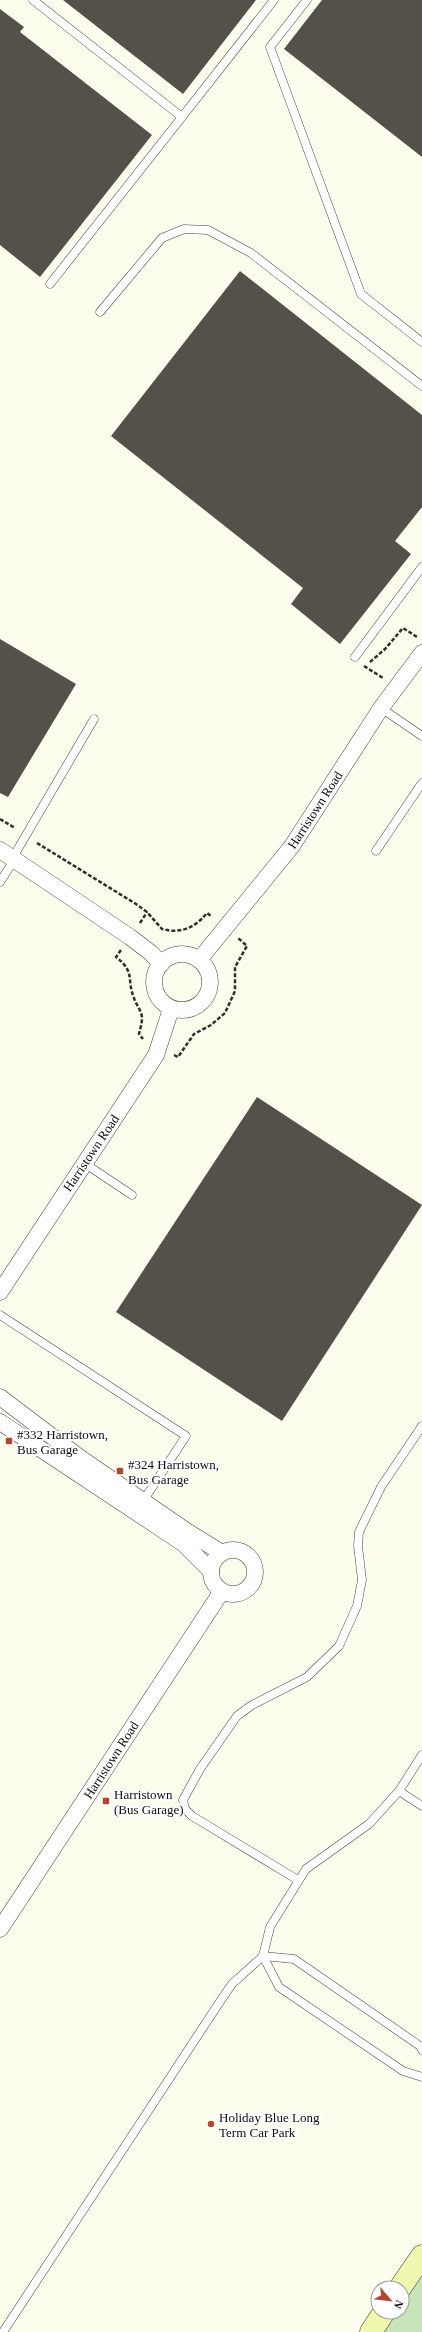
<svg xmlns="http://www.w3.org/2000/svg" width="422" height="2332" viewBox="0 0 422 2332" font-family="'Times New Roman',serif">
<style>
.green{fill:#c8e4bb}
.building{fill:#54504a}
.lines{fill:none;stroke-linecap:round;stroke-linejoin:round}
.service-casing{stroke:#404040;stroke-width:9}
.minor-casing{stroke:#404040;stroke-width:17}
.secondary-casing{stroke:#2f2f2f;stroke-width:23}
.path{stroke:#2f2f2f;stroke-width:2.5;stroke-dasharray:4 2;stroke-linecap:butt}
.service{stroke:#fff;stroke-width:8}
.minor{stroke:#fff;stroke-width:16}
.secondary{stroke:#f0f7af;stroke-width:22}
.poi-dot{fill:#af4732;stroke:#fff;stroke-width:1.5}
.labels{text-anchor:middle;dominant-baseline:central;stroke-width:4;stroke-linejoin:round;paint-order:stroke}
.street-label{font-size:13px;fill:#0d0d0d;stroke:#fff}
.poi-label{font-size:13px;fill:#0d0d0d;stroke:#fff;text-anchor:start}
</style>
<rect width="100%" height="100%" fill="#fdfdee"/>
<!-- green -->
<path class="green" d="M422,2271V2332H382L395,2312H402V2301Z"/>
<!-- building -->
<g class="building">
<path d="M63,0H256L183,94Z"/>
<path d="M322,0H422V157L284,49Z"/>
<path d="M0,9L24,27L20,32L152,135L40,277L0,245Z"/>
<path d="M240,271L422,415V507L395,541L411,554L340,644L291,604L303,588L111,436Z"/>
<path d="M0,639L76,684L8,797L0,793Z"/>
<path d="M257,1097L422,1205L282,1421L116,1312Z"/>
</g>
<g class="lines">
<!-- service casing -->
<g class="service-casing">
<g id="service">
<path d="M33,0L182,117L50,284"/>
<path d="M307,0L270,47L361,294L422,342"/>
<path d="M182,117L274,0"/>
<path d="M100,312L162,238L184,229L208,230L251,253L422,386"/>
<path d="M355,657L422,567"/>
<path d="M381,708L422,736"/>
<path d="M376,851L422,783"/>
<path d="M12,859L94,719"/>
<path d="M0,882L14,860"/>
<path d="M84,1163L132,1195"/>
<path d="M0,1315L186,1436L143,1501"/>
<path d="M399,1791L422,1806"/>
<path d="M298,1880L192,1816L185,1809L183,1800L200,1769L237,1716L252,1705L307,1677L339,1646L357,1606L362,1580L358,1546L359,1532L381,1487L422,1426"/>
<path d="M263,1956L279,1987L403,2071L422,2077"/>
<path d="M263,1956L294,1959L420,2046L422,2050"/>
<path d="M3,2332L221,2000L232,1984L263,1956L270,1927L306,1869L369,1824L399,1791L422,1755"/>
</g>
</g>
<!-- minor casing -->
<g class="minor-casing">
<g id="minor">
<path d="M0,850L130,937L151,953L161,964"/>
<circle cx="182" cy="982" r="28"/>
<path d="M199,960L292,846L381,708L422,653"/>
<path d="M0,1292L156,1055L171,1009"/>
<path d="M0,1397L79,1457L188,1532L222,1553"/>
<path d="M0,1422L184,1544L211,1571"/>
<circle cx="233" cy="1572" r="22"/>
<path d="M0,1929L222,1591"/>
</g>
</g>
<!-- secondary casing -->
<g class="secondary-casing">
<g id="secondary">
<path d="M400,2288L422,2256"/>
<path d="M371,2332L384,2312"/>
</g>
</g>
<!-- path -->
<g class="path">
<path d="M370,662L385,649L403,628L417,637"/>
<path d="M364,666L383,678"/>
<path d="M0,819L15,828"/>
<path d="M37,843L136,904L147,912L162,929C180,934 195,928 207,913L212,917"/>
<path d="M140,923L147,912"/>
<path d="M121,950L116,957C136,973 126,978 134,998C136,1005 142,1011 142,1018C142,1024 140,1029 139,1034L143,1039"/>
<path d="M174,1055L178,1057L194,1034L211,1025L225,1013L235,991V967L247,946L238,938"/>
</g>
<!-- service -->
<use href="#service" class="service"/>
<!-- minor -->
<use href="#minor" class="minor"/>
<!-- secondary -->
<use href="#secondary" class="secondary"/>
</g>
<!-- markers -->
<g class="poi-dot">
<rect x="5" y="1437" width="8" height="8" rx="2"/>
<rect x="116" y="1467" width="8" height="8" rx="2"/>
<rect x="102" y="1797" width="8" height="8" rx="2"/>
<circle cx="211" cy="2124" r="4"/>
</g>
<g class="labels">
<!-- street labels -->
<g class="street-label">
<text transform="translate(315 810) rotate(-57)">Harristown Road</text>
<text transform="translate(91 1153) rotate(-56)">Harristown Road</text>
<text transform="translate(111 1760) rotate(-57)">Harristown Road</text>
</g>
<!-- poi labels -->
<g class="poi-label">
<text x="17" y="1434">#332 Harristown,<tspan x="17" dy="15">Bus Garage</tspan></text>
<text x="128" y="1464">#324 Harristown,<tspan x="128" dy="15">Bus Garage</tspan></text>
<text x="114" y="1794">Harristown<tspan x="114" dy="15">(Bus Garage)</tspan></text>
<text x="219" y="2117">Holiday Blue Long<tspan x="219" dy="15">Term Car Park</tspan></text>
</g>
</g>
<!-- north arrow -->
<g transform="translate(390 2300) rotate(118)"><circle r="19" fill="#ffffff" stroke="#9e9e9e"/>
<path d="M0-3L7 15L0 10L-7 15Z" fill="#af4732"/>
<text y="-6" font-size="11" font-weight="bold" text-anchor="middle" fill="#0d0d0d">N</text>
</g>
</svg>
